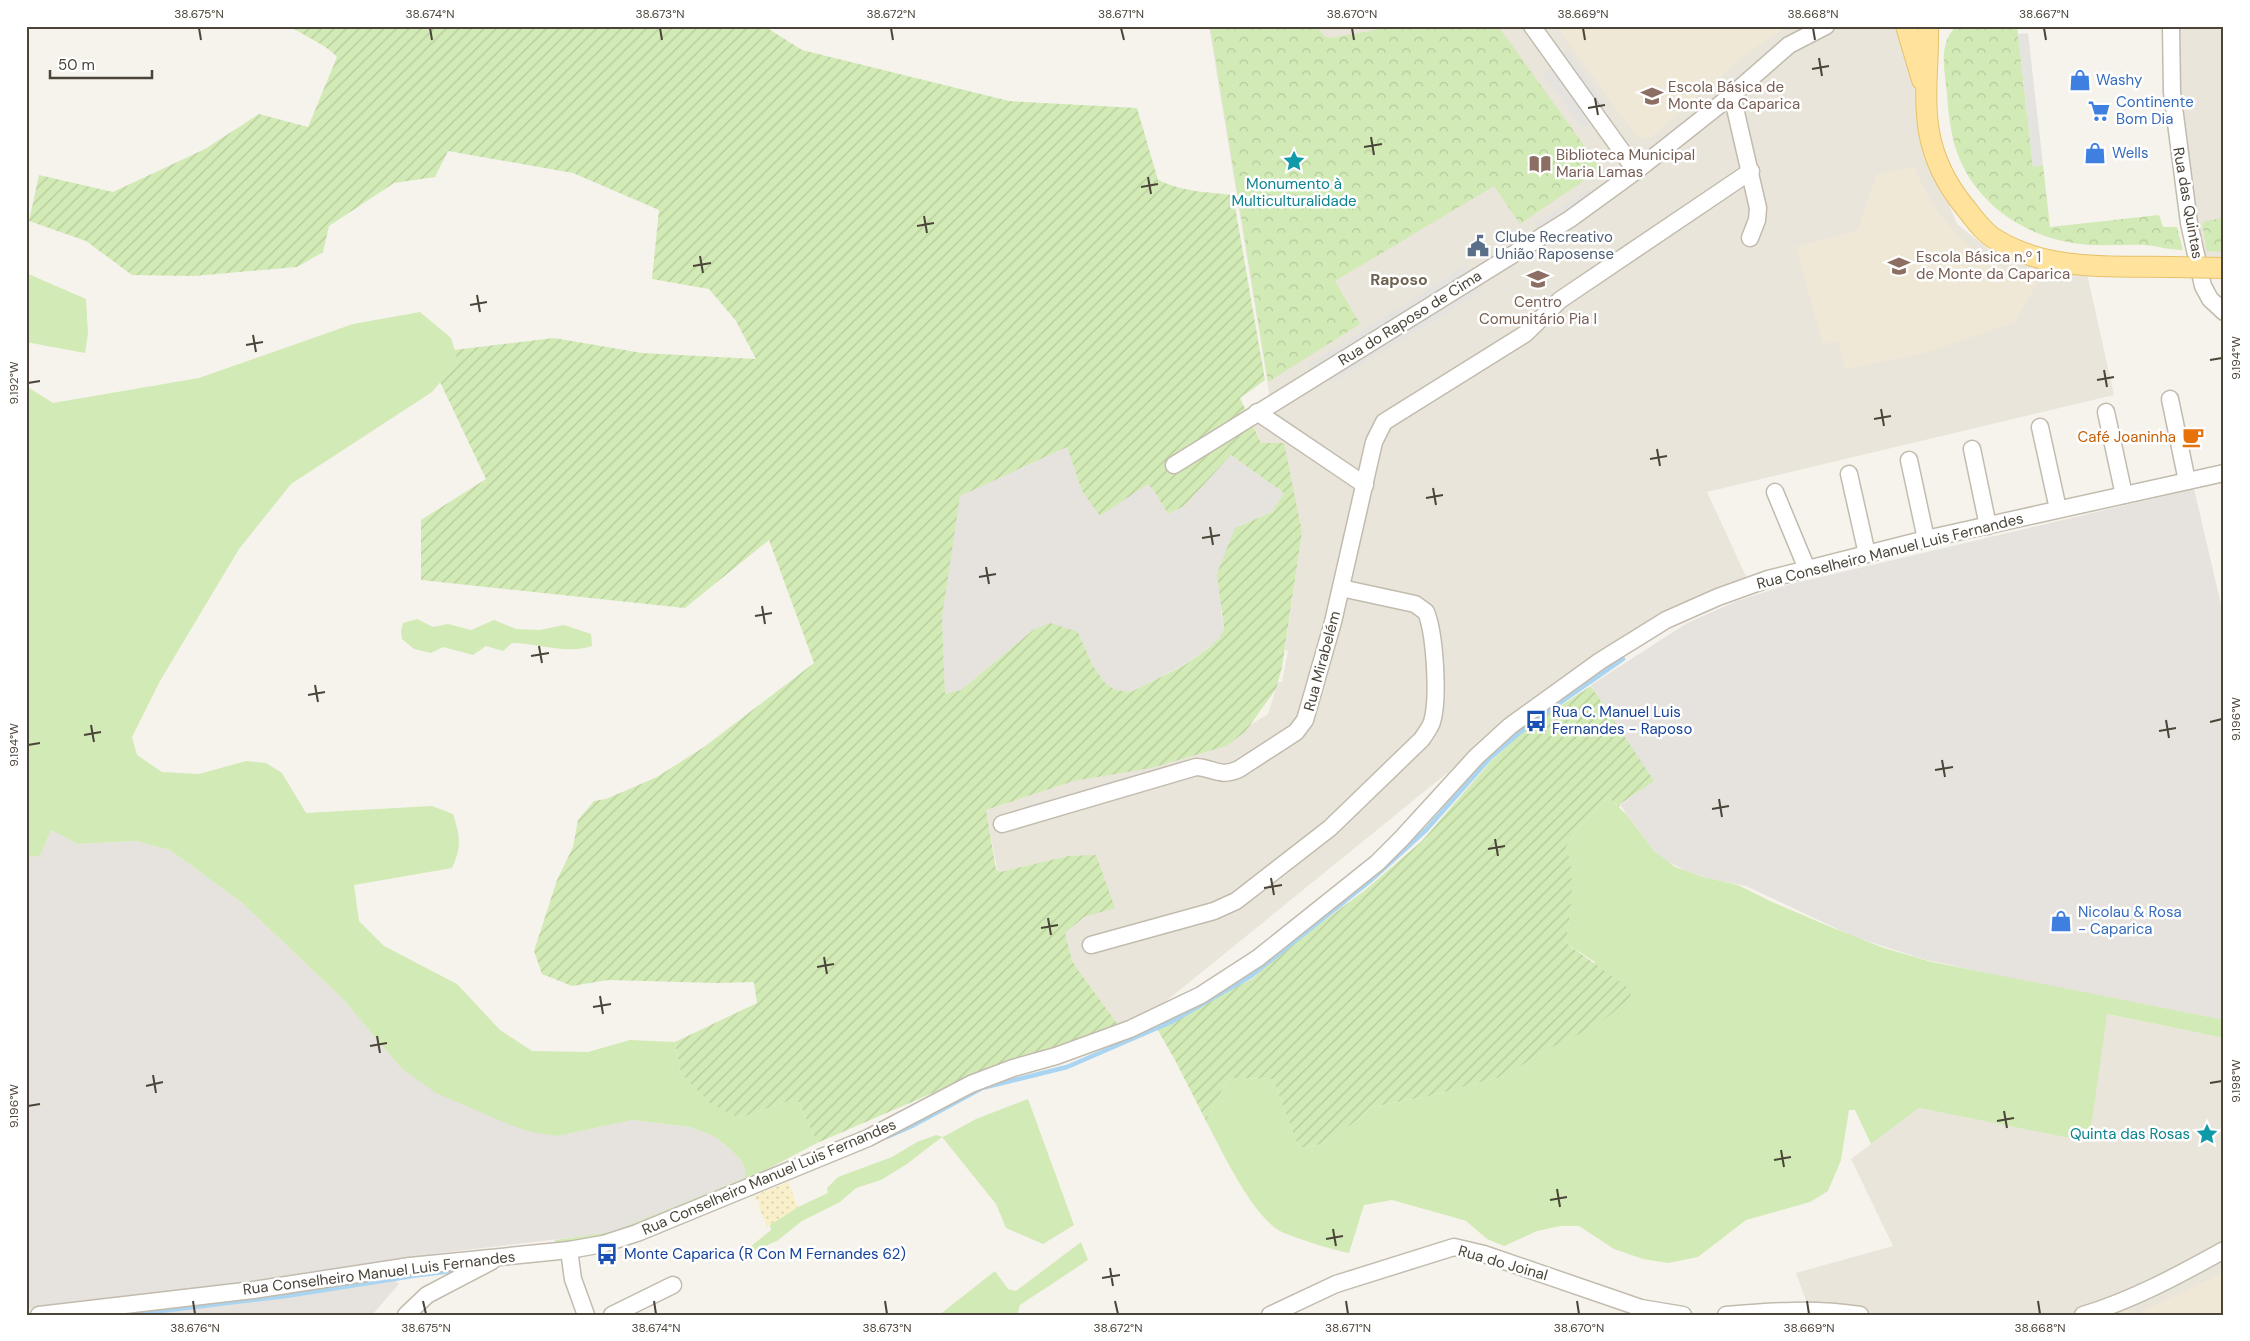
<svg xmlns="http://www.w3.org/2000/svg" width="2250" height="1341" viewBox="0 0 2250 1341" font-family="'DM Sans',sans-serif">
<style>
.residential{fill:#eae5da}
.industrial{fill:#e6e2dd}
.education{fill:#efe8d6}
.grass{fill:#d2eab5}
.forest{fill:url(#forest-crowns)}
.sand{fill:url(#sand-dots)}
.garden{fill:url(#garden-furrows);fill-rule:evenodd}
.parking{fill:#e5e3e0}
.lines{fill:none;stroke-linecap:round;stroke-linejoin:round}
.stream{stroke:#a9d4f2;stroke-width:4.5}
.minor-casing{stroke:#c2bbae;stroke-width:19}
.major-casing{stroke:#e6c16a;stroke-width:22}
.minor{stroke:#fff;stroke-width:16}
.major{stroke:#ffe39c;stroke-width:20}
.major-bridge-casing{stroke:#e6c16a;stroke-width:22;stroke-linecap:butt}
.major-bridge{stroke:#ffe39c;stroke-width:20}
.ticks{fill:none;stroke:#4b4439;stroke-width:2}
.labels{text-anchor:middle;dominant-baseline:central;stroke-width:5;stroke-linejoin:round;paint-order:stroke}
.shop-label{font-size:15px;fill:#366cbe;stroke:#fff;text-anchor:start}
.education-label{font-size:15px;fill:#785e54;stroke:#fff;text-anchor:start}
.culture-label{font-size:15px;fill:#0d838f;stroke:#fff}
.street-label{font-size:15px;fill:#4b4439;stroke:#fff}
.service-label{font-size:15px;fill:#4e5e75;stroke:#fff;text-anchor:start}
.food-label{font-size:15px;fill:#c56008;stroke:#fff;text-anchor:end}
.transit-label{font-size:15px;fill:#164399;stroke:#fff;text-anchor:start}
.neighbourhood-label{font-size:16px;font-weight:bold;fill:#6e6250;stroke:#fff}
.neatline{fill:none;stroke:#4b4439;stroke-width:2}
.ticks-label{font-size:12px;text-anchor:middle;fill:#4b4439}
</style>
<defs>
<pattern id="forest-crowns" width="20" height="18" patternUnits="userSpaceOnUse" patternTransform="scale(1.25)"><rect width="20" height="18" fill="#d2eab5"/><path d="M2 6a3 3 0 1 1 6 0M12 15a3 3 0 1 1 6 0" fill="none" stroke="#b6ca9c"/></pattern>
<pattern id="sand-dots" width="8" height="8" patternUnits="userSpaceOnUse" patternTransform="scale(1.25)"><rect width="8" height="8" fill="#f9efc9"/><path d="M2 2h.1M6 6h.1" fill="none" stroke="#d7cead" stroke-width="1.8" stroke-linecap="round"/></pattern>
<pattern id="garden-furrows" width="10" height="10" patternUnits="userSpaceOnUse" patternTransform="scale(1.25)"><rect width="10" height="10" fill="#d2eab5"/><path d="M-1 1l2-2M0 10L10 0M9 11l2-2" fill="none" stroke="#b6ca9c"/></pattern>
</defs>
<rect width="100%" height="100%" fill="#f6f3ec"/>
<!-- residential -->
<g class="residential">
<path d="M1209,26H1918L1931,161L1957,224L1998,257L2085,265L2114,395L1707,492L1750,585L1617,646L1499,731L1149,1015L1119,1026L1078,970L1072,960L1065,933L1084,917L1068,856L1000,872L997,869L986,810L1074,781L1169,763L1245,732L1250,725L1268,714L1278,682H1282L1288,651L1285,650L1302,532L1250,418L1271,404Z"/>
<path d="M2168,26H2224V259H2194L2168,129Z"/>
<path d="M2106,1014L2224,1038V1315L1811,1314L1796,1273L1893,1246L1851,1159L1919,1108L2089,1142Z"/>
</g>
<!-- industrial -->
<g class="industrial">
<path d="M1067,447L1082,491L1088,499L1148,484L1154,491L1168,514L1184,506L1231,455L1284,493L1272,512L1235,528L1221,613L1224,628L1219,640L1182,666L1131,692L1115,690L1104,682L1092,664L1078,632L1033,630L961,690L945,694L942,617L959,496Z"/>
<path d="M2194,489L2224,617V1020L1995,975L1923,959L1852,936L1746,886L1711,879L1688,872L1666,861L1654,851L1620,805L1650,783L1591,685L1687,623L1737,601L1787,585Z"/>
<path d="M51,830L78,844L136,841L170,850L241,902L342,998L401,1068L557,1136L632,1120L690,1127L714,1136L729,1148L741,1160L745,1169V1178L612,1233L440,1253L276,1279L26,1309V857L40,856Z"/>
<path d="M392,1278L399,1284L372,1315H115L232,1303Z"/>
</g>
<!-- education -->
<g class="education">
<path d="M1556,26H1788L1745,55L1650,138L1637,137Z"/>
<path d="M1914,167L1921,183L1939,214L1963,241L1990,262L2037,283L2015,322L1925,353L1845,369L1839,341L1823,344L1796,247L1857,231L1877,174Z"/>
<path d="M2224,1272V1315H2110L2121,1308L2137,1314Z"/>
</g>
<!-- grass -->
<g class="grass">
<path d="M26,273L86,299L88,334L85,353L26,342Z"/>
<path d="M420,312L451,338L458,361L432,392L291,484L239,549L160,681L132,737L137,755L162,772L199,774L246,761L266,763L282,773L306,813L432,806L453,814C460,836 462,847 452,868L354,885L359,921L384,946L457,984L500,1030L532,1051L588,1052L630,1040L675,1042L681,1073L739,1118L797,1098L817,1143L743,1182L612,1234L555,1245V1240L612,1232L745,1178V1169L741,1160L729,1148L714,1136L690,1127L632,1120L557,1136L531,1132L508,1124L436,1093L401,1068L342,998L241,902L170,850L136,841L78,844L51,830L40,856L26,857V386L53,403L199,378L353,324Z"/>
<path d="M417,619L433,627L448,624L471,630L494,620L516,629L540,630L564,625L591,634L592,646C565,655 539,643 512,643L503,651L486,646L473,655L443,647L431,653L414,649L402,639L401,631L403,623Z"/>
<path d="M1608,797L1627,815L1654,851L1675,867L1703,877L1738,885L1770,901L1833,928L1884,948L1932,962L2224,1020V1038L2107,1014L2089,1142L1919,1108L1871,1144L1855,1110H1849L1841,1160L1828,1191L1810,1202L1746,1220L1698,1257L1668,1263L1643,1259L1614,1249L1579,1226H1560L1537,1231L1504,1246L1487,1239L1466,1221L1456,1218L1392,1200L1364,1205L1349,1253C1336,1251 1291,1237 1280,1231C1251,1214 1222,1151 1206,1121L1227,1080L1236,1078L1273,1079L1299,1148L1322,1144L1359,1119L1371,1107L1429,1096L1504,1076L1554,1046L1595,962L1566,943C1570,912 1576,877 1566,847L1576,831Z"/>
<path d="M1028,1099L1074,1225L1043,1244L1006,1228L996,1204L942,1137L907,1164L881,1180L856,1188L840,1202L802,1221L777,1241L753,1251H745L771,1230L770,1225L798,1207L828,1193L827,1188L838,1177L892,1157L917,1142L936,1135L943,1137L976,1119Z"/>
<path d="M1081,1242L1088,1260L1020,1305L1017,1315H939L995,1271L1008,1289L1016,1291Z"/>
</g>
<!-- forest -->
<g class="forest">
<path d="M1210,26H1317L1324,36L1330,38L1397,26H1498L1601,169L1520,224L1494,186L1335,281L1360,324L1268,382Z"/>
<path d="M1957,26H2017L2033,166L2043,165L2050,227L2159,215L2163,227H2177L2183,250C2169,250 2158,246 2145,245C2124,244 2102,247 2080,244C2023,237 1970,201 1954,143C1950,127 1948,111 1947,94C1945,71 1937,43 1957,26Z"/>
<path d="M2224,218V252L2207,251L2202,224L2205,221Z"/>
</g>
<!-- sand -->
<path class="sand" d="M788,1182L798,1207L767,1227L758,1204L760,1203L759,1200L756,1201L754,1196Z"/>
<!-- garden -->
<g class="garden">
<path d="M290,26H764L802,50L1009,101L1137,108L1158,180C1184,192 1205,192 1233,195L1265,380L1240,398L1261,443H1284L1302,532L1282,667L1276,689L1245,732L1226,746L1151,768L1074,781L986,810L996,869L1000,872L1068,856L1096,855L1115,908L1084,917L1065,933L1072,960L1078,970L1119,1026L986,1070L817,1143L797,1098L739,1118L710,1103L681,1073L675,1042L757,1003L754,982L719,983L608,980L572,986L542,974L534,951L557,880L573,847L578,820L594,801L606,799L657,777L704,747L814,663L769,540L685,608L421,580V520L486,479L440,382L458,361L454,350L554,338L642,353L756,359L736,321L709,289L652,279L659,210L573,173L448,151L435,177L394,183L329,226L323,252L297,267L194,276L132,275L86,241L29,221L39,175L113,192L205,149L259,114L308,127L337,57C324,43 305,37 290,26ZM1067,447L1082,491L1100,516L1148,484L1154,491L1168,514L1184,506L1231,455L1284,493L1272,512L1235,528L1217,574L1224,628L1219,639L1207,649L1183,666L1131,692L1115,690L1104,682L1092,664L1078,632L1050,623L1033,630L961,690L945,694L942,617L960,496Z"/>
<path d="M1591,686L1654,781L1620,804L1619,807L1608,797L1576,831L1566,847C1577,878 1570,911 1566,943L1631,990L1630,998L1598,1025L1554,1046L1504,1076L1429,1096L1371,1107L1359,1119L1322,1144L1299,1148L1273,1079L1236,1078L1227,1080L1206,1121L1175,1060L1149,1015L1223,993L1252,979L1278,955L1364,891L1422,841L1492,760L1532,724Z"/>
</g>
<!-- parking -->
<g class="parking">
<path d="M2028,33L2043,165L2033,167L2018,34Z"/>
<path d="M1567,50L1605,104L1602,107L1563,53Z"/>
<path d="M1551,68L1590,123L1582,128L1543,74Z"/>
<path d="M1588,189L1591,193L1538,228L1535,224Z"/>
<path d="M1522,232L1524,236L1485,261L1482,256Z"/>
<path d="M1466,266L1469,271L1312,368L1309,364Z"/>
<path d="M1479,286L1482,291L1333,382L1327,380Z"/>
<path d="M1160,767L1164,771L1025,812L1026,806Z"/>
</g>
<g class="lines">
<!-- stream -->
<g class="stream">
<path d="M887,1137L912,1126L982,1088L1067,1067L1171,1022L1251,976L1370,881L1426,830L1490,758L1531,723L1623,659"/>
<path d="M128,1315L286,1296L419,1275L461,1270"/>
</g>
<!-- minor casing -->
<g class="minor-casing">
<g id="minor">
<path d="M1532,26L1636,171"/>
<path d="M2171,26L2172,92L2189,223L2203,286L2210,299L2224,312"/>
<path d="M1732,95L1758,208L1757,220L1750,238"/>
<path d="M2170,399L2187,481"/>
<path d="M1257,412L1365,485"/>
<path d="M2106,412L2124,495"/>
<path d="M2040,427L2058,509"/>
<path d="M1972,449L1988,526"/>
<path d="M1909,460L1926,539"/>
<path d="M1174,465L1570,219L1636,171L1732,95L1789,45L1826,26"/>
<path d="M1849,474L1867,554"/>
<path d="M1775,492L1807,569"/>
<path d="M1002,824L1196,767C1214,768 1220,778 1239,769L1296,732L1305,720L1333,622L1374,442L1384,422L1525,334L1560,300L1751,171"/>
<path d="M1091,945L1214,911L1236,901L1330,828L1422,739C1425,734 1430,728 1432,722C1439,699 1435,634 1426,612L1415,604L1341,588"/>
<path d="M569,1250L573,1279L586,1315"/>
<path d="M39,1315L253,1290L410,1266L569,1250L603,1244L637,1233L868,1138L971,1084L1013,1068L1056,1056L1130,1029L1201,995L1258,958L1377,863L1402,838L1476,757L1510,726L1600,661L1666,620L1718,597L1768,579L1926,539L2224,473"/>
<path d="M406,1315L427,1295L492,1261"/>
<path d="M612,1315L673,1285"/>
<path d="M1270,1315L1336,1284L1454,1247L1484,1254L1641,1308L1683,1315"/>
<path d="M1726,1315C1771,1311 1815,1308 1860,1315"/>
<path d="M2083,1315C2133,1300 2179,1275 2224,1250"/>
</g>
</g>
<!-- major casing -->
<g class="major-casing">
<g id="major">
<path d="M1906,26L1922,80"/>
<path d="M1928,26C1929,63 1923,95 1929,132C1934,159 1947,185 1964,206C1973,217 1983,232 1995,239C2048,272 2113,266 2172,267"/>
</g>
</g>
<!-- minor -->
<use href="#minor" class="minor"/>
<!-- major -->
<use href="#major" class="major"/>
<!-- major-bridge casing -->
<g class="major-bridge-casing">
<path id="major-bridge" d="M2172,267L2224,268"/>
</g>
<!-- major-bridge -->
<use href="#major-bridge" class="major-bridge"/>
</g>
<!-- ticks -->
<path class="ticks" d="M199,28L201,40M430,28L432,40M660,28L662,40M891,28L893,40M1121,28L1124,40M1352,28L1354,40M1583,28L1585,40M1813,28L1815,40M2044,28L2046,40M1819,58L1822,76M1812,69L1829,66M1595,98L1598,115M1588,108L1605,105M1371,137L1374,155M1364,147L1382,144M1148,177L1151,194M1141,187L1158,184M924,216L927,233M917,226L934,223M700,256L703,273M693,266L711,263M477,295L480,312M470,305L487,302M253,335L256,352M246,345L263,342M2210,360L2222,358M2104,370L2107,387M2097,380L2114,377M28,383L40,381M1881,409L1884,426M1874,419L1891,416M1657,449L1660,466M1650,459L1667,456M1433,488L1436,505M1426,498L1443,495M1210,527L1213,545M1202,538L1220,535M986,567L989,584M979,577L996,574M762,606L765,624M755,616L772,613M539,646L542,663M531,656L549,653M315,685L318,702M308,695L325,692M2166,720L2169,738M2210,722L2222,719M91,725L94,742M2159,731L2176,728M84,735L101,732M28,745L40,743M1942,760L1945,777M1935,770L1953,767M1719,799L1722,817M1712,809L1729,806M1495,839L1498,856M1488,849L1505,846M1271,878L1274,895M1264,888L1282,885M1048,918L1051,935M1041,928L1058,925M824,957L827,974M817,967L834,964M600,996L603,1014M593,1007L611,1004M377,1036L380,1053M370,1046L387,1043M153,1075L156,1093M2210,1083L2222,1081M146,1086L163,1082M28,1106L40,1104M2004,1111L2007,1128M1997,1121L2014,1118M1781,1150L1784,1167M1774,1160L1791,1157M1557,1189L1560,1207M1550,1200L1567,1197M1333,1229L1336,1246M1326,1239L1343,1236M1110,1268L1113,1286M1102,1278L1120,1275M193,1301L195,1314M423,1301L426,1314M654,1301L656,1314M885,1301L887,1314M1115,1301L1118,1314M1346,1301L1348,1314M1577,1301L1579,1314M1807,1301L1809,1314M2038,1301L2040,1314"/>
<!-- icons -->
<defs>
<g id="shop-bare" transform="scale(1.725)"><path d="M-5-2.5h2.3a2.7 3.5 0 0 1 5.4 0H5L5.5 6h-11ZM-1.5-2.5h3a1.5 2.3 0 0 0-3 0Z" fill="#3f7fe0" stroke="#fff" stroke-width="2.5" paint-order="stroke"/></g>
<g id="school-bare" transform="scale(1.725)"><path d="M0-5L7-2L0 1L-7-2ZM-4 1L0 2.5L4 1V4Q0 6-4 4Z" fill="#8d6e63" stroke="#fff" stroke-width="2.5" paint-order="stroke"/></g>
<g id="supermarket-bare" transform="scale(1.725)"><path d="M-6-5.5h2.5l.6 2H6L4.5 2H-2.5L-4.4-4H-6ZM-1.5 3.2a1.3 1.3 0 1 0 .1 0ZM3 3.2a1.3 1.3 0 1 0 .1 0Z" fill="#3f7fe0" stroke="#fff" stroke-width="2.5" paint-order="stroke"/></g>
<g id="sight-bare" transform="scale(1.725)"><path d="M0-6L1.8-2.2L6-1.7L2.9 1.2L3.7 5.4L0 3.3L-3.7 5.4L-2.9 1.2L-6-1.7L-1.8-2.2Z" fill="#0f9aa8" stroke="#fff" stroke-width="2.5" paint-order="stroke"/></g>
<g id="library-bare" transform="scale(1.725)"><path d="M-6-4Q-3-5.5-.7-3.5V5Q-3 3-6 4ZM6-4Q3-5.5 .7-3.5V5Q3 3 6 4Z" fill="#8d6e63" stroke="#fff" stroke-width="2.5" paint-order="stroke"/></g>
<g id="civic-bare" transform="scale(1.725)"><path d="M-.6-6.5H3V-4.5H.6V-3L4-1V1h2V6H-6V1h2V-1L-.6-3ZM-1.2 2.5V6h2.4V2.5Z" fill="#5c6f8a" stroke="#fff" stroke-width="2.5" paint-order="stroke"/></g>
<g id="cafe-bare" transform="scale(1.725)"><path d="M-5.5-4.5H6V0H3Q3 3.5 0 3.5H-2.5Q-5.5 3.5-5.5 0ZM3-3.2v2h1.7v-2ZM-6 4.5H4V6H-6Z" fill="#e8710a" stroke="#fff" stroke-width="2.5" paint-order="stroke"/></g>
<g id="bus-bare" transform="scale(1.725)"><path d="M-5-6H5V4H4V6H2V4H-2V6H-4V4H-5ZM-3.5-4V0h7V-4ZM-3.5 1.2v1.5H-2V1.2ZM2 1.2v1.5H3.5V1.2Z" fill="#1a4fb4" stroke="#fff" stroke-width="2.5" paint-order="stroke"/></g>
</defs>
<g fill-rule="evenodd">
<use href="#shop-bare" x="2080" y="80"/>
<use href="#school-bare" x="1652" y="96"/>
<use href="#supermarket-bare" x="2099" y="111"/>
<use href="#shop-bare" x="2095" y="153"/>
<use href="#sight-bare" x="1294" y="161"/>
<use href="#library-bare" x="1540" y="164"/>
<use href="#civic-bare" x="1478" y="246"/>
<use href="#school-bare" x="1899" y="266"/>
<use href="#school-bare" x="1538" y="279"/>
<use href="#cafe-bare" x="2193" y="437"/>
<use href="#bus-bare" x="1536" y="721"/>
<use href="#shop-bare" x="2061" y="921"/>
<use href="#sight-bare" x="2207" y="1134"/>
<use href="#bus-bare" x="607" y="1254"/>
</g>
<g class="labels">
<!-- shop labels -->
<g class="shop-label">
<text x="2096" y="80">Washy</text>
<text x="2116" y="102">Continente<tspan x="2116" dy="17">Bom Dia</tspan></text>
<text x="2112" y="153">Wells</text>
<text x="2078" y="912">Nicolau &amp; Rosa<tspan x="2078" dy="17">- Caparica</tspan></text>
</g>
<!-- education labels -->
<g class="education-label">
<text x="1668" y="87">Escola Básica de<tspan x="1668" dy="17">Monte da Caparica</tspan></text>
<text x="1556" y="155">Biblioteca Municipal<tspan x="1556" dy="17">Maria Lamas</tspan></text>
<text x="1916" y="257">Escola Básica n.º 1<tspan x="1916" dy="17">de Monte da Caparica</tspan></text>
<text x="1538" y="302" text-anchor="middle">Centro<tspan x="1538" dy="17">Comunitário Pia I</tspan></text>
</g>
<!-- culture labels -->
<g class="culture-label">
<text x="1294" y="184">Monumento à<tspan x="1294" dy="17">Multiculturalidade</tspan></text>
<text x="2190" y="1134" text-anchor="end">Quinta das Rosas</text>
</g>
<!-- street labels -->
<g class="street-label">
<text transform="translate(2188 203) rotate(80)">Rua das Quintas</text>
<text transform="translate(1410 318) rotate(-32)">Rua do Raposo de Cima</text>
<text transform="translate(1890 551) rotate(-14)">Rua Conselheiro Manuel Luis Fernandes</text>
<text transform="translate(1322 661) rotate(-75)">Rua Mirabelém</text>
<text transform="translate(769 1177) rotate(-23)">Rua Conselheiro Manuel Luis Fernandes</text>
<text transform="translate(1503 1263) rotate(16)">Rua do Joinal</text>
<text transform="translate(379 1273) rotate(-7)">Rua Conselheiro Manuel Luis Fernandes</text>
</g>
<!-- service labels -->
<g class="service-label">
<text x="1495" y="237">Clube Recreativo<tspan x="1495" dy="17">União Raposense</tspan></text>
</g>
<!-- food labels -->
<g class="food-label">
<text x="2176" y="437">Café Joaninha</text>
</g>
<!-- transit labels -->
<g class="transit-label">
<text x="1552" y="712">Rua C. Manuel Luis<tspan x="1552" dy="17">Fernandes - Raposo</tspan></text>
<text x="624" y="1254">Monte Caparica (R Con M Fernandes 62)</text>
</g>
<!-- neighbourhood labels -->
<g class="neighbourhood-label">
<text x="1399" y="279">Raposo</text>
</g>
</g>
<!-- border -->
<rect width="2250" height="1341" fill="none" stroke="#ffffff" stroke-width="55"/>
<!-- scale -->
<path d="M50 70v8h102v-8" fill="none" stroke="#4b4439" stroke-width="2.5"/>
<text x="58" y="70" font-size="15" fill="#4b4439" stroke="#ffffff" stroke-width="4" paint-order="stroke">50 m</text>
<rect x="28" y="28" width="2194" height="1286" class="neatline"/>
<g class="ticks-label">
<text x="199" y="18">38.675°N</text>
<text x="430" y="18">38.674°N</text>
<text x="660" y="18">38.673°N</text>
<text x="891" y="18">38.672°N</text>
<text x="1121" y="18">38.671°N</text>
<text x="1352" y="18">38.670°N</text>
<text x="1583" y="18">38.669°N</text>
<text x="1813" y="18">38.668°N</text>
<text x="2044" y="18">38.667°N</text>
<text transform="translate(2236 358) rotate(-90)" y="4">9.194°W</text>
<text transform="translate(14 383) rotate(-90)" y="4">9.192°W</text>
<text transform="translate(2236 719) rotate(-90)" y="4">9.196°W</text>
<text transform="translate(14 745) rotate(-90)" y="4">9.194°W</text>
<text transform="translate(2236 1081) rotate(-90)" y="4">9.198°W</text>
<text transform="translate(14 1106) rotate(-90)" y="4">9.196°W</text>
<text x="195" y="1332">38.676°N</text>
<text x="426" y="1332">38.675°N</text>
<text x="656" y="1332">38.674°N</text>
<text x="887" y="1332">38.673°N</text>
<text x="1118" y="1332">38.672°N</text>
<text x="1348" y="1332">38.671°N</text>
<text x="1579" y="1332">38.670°N</text>
<text x="1809" y="1332">38.669°N</text>
<text x="2040" y="1332">38.668°N</text>
</g>
</svg>
